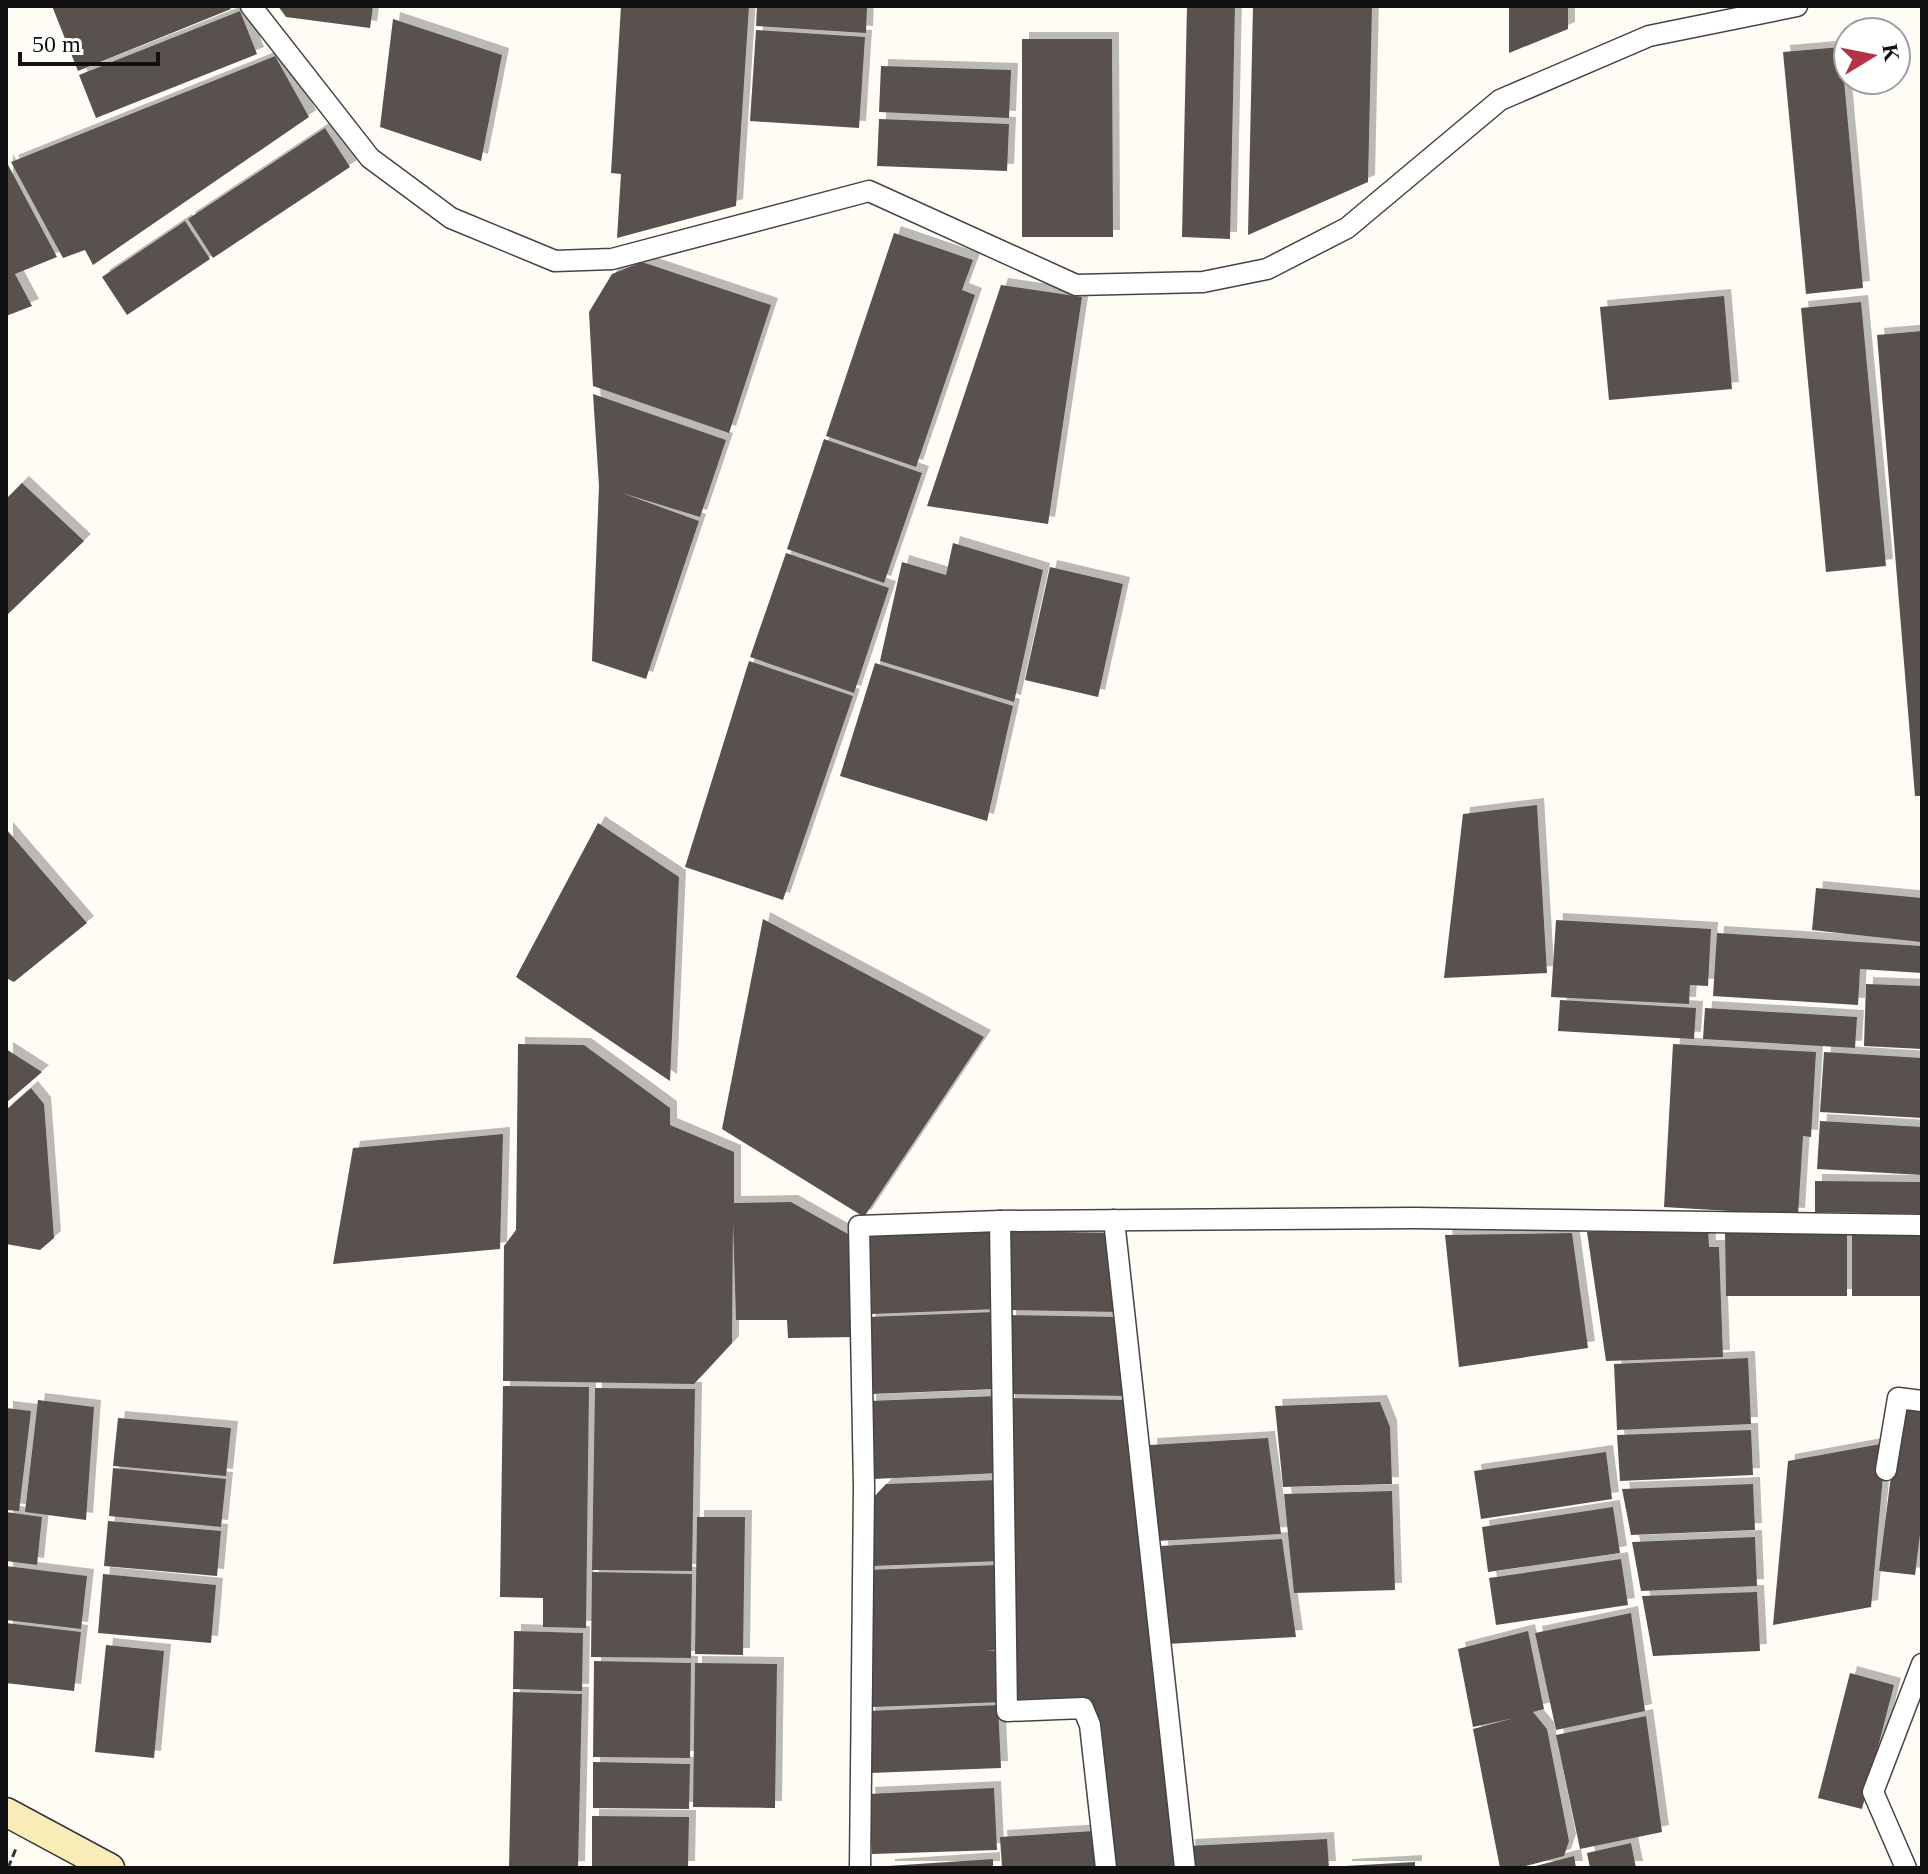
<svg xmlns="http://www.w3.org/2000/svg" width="1928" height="1874" viewBox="0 0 1928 1874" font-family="Georgia,serif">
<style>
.building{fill:#59514e;filter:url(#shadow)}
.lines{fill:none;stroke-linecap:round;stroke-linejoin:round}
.street-casing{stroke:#444;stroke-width:23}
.secondary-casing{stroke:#333;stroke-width:31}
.path{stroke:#333;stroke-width:3;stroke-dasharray:8 4;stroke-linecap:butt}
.street{stroke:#fff;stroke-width:20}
.secondary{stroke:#f9ecb6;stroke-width:28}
</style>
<defs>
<filter id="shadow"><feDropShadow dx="7" dy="-7" stdDeviation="0" flood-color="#0004"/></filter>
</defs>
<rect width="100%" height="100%" fill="#fefcf5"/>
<!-- building -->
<g class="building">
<path d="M52,6H228L231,9L78,71Z"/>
<path d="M278,6H373L370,28L286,17Z"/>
<path d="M621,6H749L736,206L617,238L621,174L611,173Z"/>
<path d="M757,6H867L866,33L756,26Z"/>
<path d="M1187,6H1235L1230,239L1182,237Z"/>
<path d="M1253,6H1372L1368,182L1248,235Z"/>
<path d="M1509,6H1568V29L1509,53Z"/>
<path d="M240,11L257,54L96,118L79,75Z"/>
<path d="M393,19L502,55L481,161L380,127Z"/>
<path d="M756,30L865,37L859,128L750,121Z"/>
<path d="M1022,39H1112L1113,237H1022Z"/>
<path d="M1841,47L1863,288L1806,294L1783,52Z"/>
<path d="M275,56L309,117L93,265L85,250L63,258L11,162Z"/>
<path d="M881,66L1011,70L1009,118L879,112Z"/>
<path d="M879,119L1009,124L1007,171L877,166Z"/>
<path d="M325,128L350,167L213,258L188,219Z"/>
<path d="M6,161L57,257L15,274L32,306L6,316Z"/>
<path d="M185,221L210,259L127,315L102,277Z"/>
<path d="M894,233L973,260L962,290L975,295L916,467L826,436Z"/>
<path d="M642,262L771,305L729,433L593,386L589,312L612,274Z"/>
<path d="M1001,285L1082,297L1048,524L927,506Z"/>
<path d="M1724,296L1732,389L1609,400L1600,307Z"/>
<path d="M1861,302L1886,566L1826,572L1801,308Z"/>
<path d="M1922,331V796H1915L1877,335Z"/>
<path d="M593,394L726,440L700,517L622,493L699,521L646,679L592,661L599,486Z"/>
<path d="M824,439L922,473L884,583L787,549Z"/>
<path d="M22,483L84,541L6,616V499Z"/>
<path d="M953,543L1043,570L1014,702L880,661L902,562L946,575Z"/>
<path d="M786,553L889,588L854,693L750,657Z"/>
<path d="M1050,567L1123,584L1098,697L1025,680Z"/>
<path d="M749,661L853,696L783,900L685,867Z"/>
<path d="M875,663L1013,706L987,821L840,776Z"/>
<path d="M1537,805L1547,973L1444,978L1463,814Z"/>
<path d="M598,823L679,877L670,1081L516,977Z"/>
<path d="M6,829L87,923L14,982L6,978Z"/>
<path d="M1816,888L1922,898L1921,942L1812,930Z"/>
<path d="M763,919L984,1037L864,1217L722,1129Z"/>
<path d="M1556,920L1711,929L1708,986L1690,985L1689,1004L1551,997Z"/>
<path d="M1717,933L1922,946V973L1860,969L1858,1005L1713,996Z"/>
<path d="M1866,984L1922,986V1049L1864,1046Z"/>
<path d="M1560,1000L1696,1008L1694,1039L1558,1031Z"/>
<path d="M1705,1008L1857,1017L1855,1048L1703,1039Z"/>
<path d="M518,1044L584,1045L670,1108V1125L734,1152V1203L791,1202L855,1238L857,1337L788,1338L787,1320H736L733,1222L732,1343L694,1384L503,1381L504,1246L516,1230Z"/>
<path d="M1673,1044L1816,1052L1811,1137L1803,1136L1798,1215L1664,1207Z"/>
<path d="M6,1049L42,1072L6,1103Z"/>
<path d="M1824,1052L1922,1058V1118L1820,1112Z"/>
<path d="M31,1088L44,1104L54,1238L40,1250L6,1244V1110Z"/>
<path d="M1820,1121L1922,1127V1175L1817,1169Z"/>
<path d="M503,1134L500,1249L333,1264L353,1148Z"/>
<path d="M1815,1181L1922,1182V1214L1815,1212Z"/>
<path d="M1708,1227L1709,1247H1719L1723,1357L1606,1361L1587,1232Z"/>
<path d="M994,1228L997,1309L872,1314L869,1233Z"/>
<path d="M1010,1231L1111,1233L1120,1312L1009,1310Z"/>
<path d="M1725,1231H1847V1296H1726Z"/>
<rect x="1852" y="1231" width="70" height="65"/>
<path d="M1572,1233L1588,1348L1459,1367L1445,1235Z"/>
<path d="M994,1312L997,1389L871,1394L868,1317Z"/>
<path d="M1009,1315L1120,1317L1129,1396L1008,1394Z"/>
<path d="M1748,1358L1751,1424L1617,1430L1614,1364Z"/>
<path d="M503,1386L589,1387L586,1628L543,1627V1598L500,1597Z"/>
<path d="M595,1388L695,1389L692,1571L592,1570Z"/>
<path d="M998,1396L1001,1473L873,1479L869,1401Z"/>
<path d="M1008,1398L1129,1400L1179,1868H1111L1090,1702L1012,1701Z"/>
<path d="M38,1400L94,1407L86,1520L25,1512Z"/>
<path d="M1380,1402L1390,1427L1392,1484L1283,1487L1275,1406Z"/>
<path d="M1900,1404L1922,1407V1518L1915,1575L1879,1571Z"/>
<path d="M6,1408L31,1411L19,1511L6,1510Z"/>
<path d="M118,1418L231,1428L226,1476L113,1466Z"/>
<path d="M1751,1430L1753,1475L1620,1481L1617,1435Z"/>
<path d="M1268,1438L1281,1534L1156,1541L1150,1445Z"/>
<path d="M1886,1443L1871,1607L1773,1625L1788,1461Z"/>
<path d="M1606,1452L1612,1499L1481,1519L1474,1471Z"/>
<path d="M113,1468L226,1479L221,1527L109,1516Z"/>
<path d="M998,1480L1001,1561L872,1566L869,1502L886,1484Z"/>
<path d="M1753,1484L1755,1530L1631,1535L1622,1489Z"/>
<path d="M1392,1491L1395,1590L1294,1593L1284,1494Z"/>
<path d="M1613,1507L1620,1553L1488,1572L1482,1527Z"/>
<path d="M6,1512L42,1517L37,1565L6,1561Z"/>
<path d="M697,1517H745L743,1655L695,1654Z"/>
<path d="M108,1521L221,1531L217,1576L104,1566Z"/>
<path d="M1755,1537L1757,1586L1641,1591L1632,1542Z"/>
<path d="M1282,1539L1296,1637L1166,1644L1161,1546Z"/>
<path d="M1621,1559L1628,1605L1496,1625L1489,1578Z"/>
<path d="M997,1565L1000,1650L985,1651H1001L1003,1702L872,1707L866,1570Z"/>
<path d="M6,1566L87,1576L81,1629L6,1620Z"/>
<path d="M592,1572L692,1574L691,1658L591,1657Z"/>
<path d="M103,1574L216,1585L211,1643L98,1633Z"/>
<path d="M1757,1592L1760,1651L1653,1656L1642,1596Z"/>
<path d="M1631,1613L1645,1711L1556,1730L1535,1633Z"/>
<path d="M6,1623L81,1632L74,1691L6,1683Z"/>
<path d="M514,1631L583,1633L582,1691L513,1689Z"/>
<path d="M1528,1631L1544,1709L1533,1712L1547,1729L1569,1841L1564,1856L1518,1868H1500L1473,1729L1514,1718L1473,1727L1458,1649Z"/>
<path d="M106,1645L164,1651L154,1758L95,1752Z"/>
<path d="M594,1661L691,1663L690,1758L593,1757Z"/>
<path d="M695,1663L777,1664L775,1808L693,1807Z"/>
<path d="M1850,1673L1894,1685L1862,1809L1818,1798Z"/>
<path d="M513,1692L582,1694L578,1868H509Z"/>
<path d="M998,1705L1001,1768L870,1773L868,1711Z"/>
<path d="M1646,1716L1662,1832L1580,1849L1556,1735Z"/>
<path d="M593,1762L690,1764L689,1809L593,1808Z"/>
<path d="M994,1788L997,1850L872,1854L868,1794Z"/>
<path d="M592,1816L689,1817L688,1868H592Z"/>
<path d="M1094,1831L1096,1868H1002L1000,1837Z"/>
<path d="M1327,1839L1329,1868H1189L1188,1846Z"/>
<path d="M1631,1843L1636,1868H1590L1587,1853Z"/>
<path d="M1574,1856L1576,1868H1532V1867Z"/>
<path d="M993,1859V1868H888V1866Z"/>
<path d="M1415,1862V1868H1345V1866Z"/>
</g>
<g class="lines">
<!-- street casing -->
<g class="street-casing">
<g id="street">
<path d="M251,6L370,158L451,218L555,261L612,259L869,191L1076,285L1203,282L1267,269L1347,228L1500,100L1649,36L1797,6"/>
<path d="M1114,1220L1185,1868"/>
<path d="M1000,1221L1007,1711L1083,1708L1090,1725L1106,1868"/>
<path d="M1886,1470L1898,1398L1922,1401"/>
<path d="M860,1868L864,1487L859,1226L1000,1221L1415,1218L1922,1225"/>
<path d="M1906,1868L1873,1792L1922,1664"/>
</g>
</g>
<!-- secondary casing -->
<g class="secondary-casing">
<path id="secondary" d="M6,1812L110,1868"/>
</g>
<!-- path -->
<path class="path" d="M8,1868L17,1846"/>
<!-- street -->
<use href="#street" class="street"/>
<!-- secondary -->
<use href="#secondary" class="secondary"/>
</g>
<!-- border -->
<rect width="1928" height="1874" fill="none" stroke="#111111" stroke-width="16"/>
<!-- north arrow -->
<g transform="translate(1872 56) rotate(80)"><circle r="38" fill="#ffffff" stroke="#a0a0a0" stroke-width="2"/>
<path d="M0-6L14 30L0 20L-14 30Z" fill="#b73243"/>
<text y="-12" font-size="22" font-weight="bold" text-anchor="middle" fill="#111111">K</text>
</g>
<!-- scale -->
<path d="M20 52v12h138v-12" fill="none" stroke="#111111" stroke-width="4"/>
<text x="32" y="52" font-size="24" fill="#111111" stroke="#ffffff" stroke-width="6" paint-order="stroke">50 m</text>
</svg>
